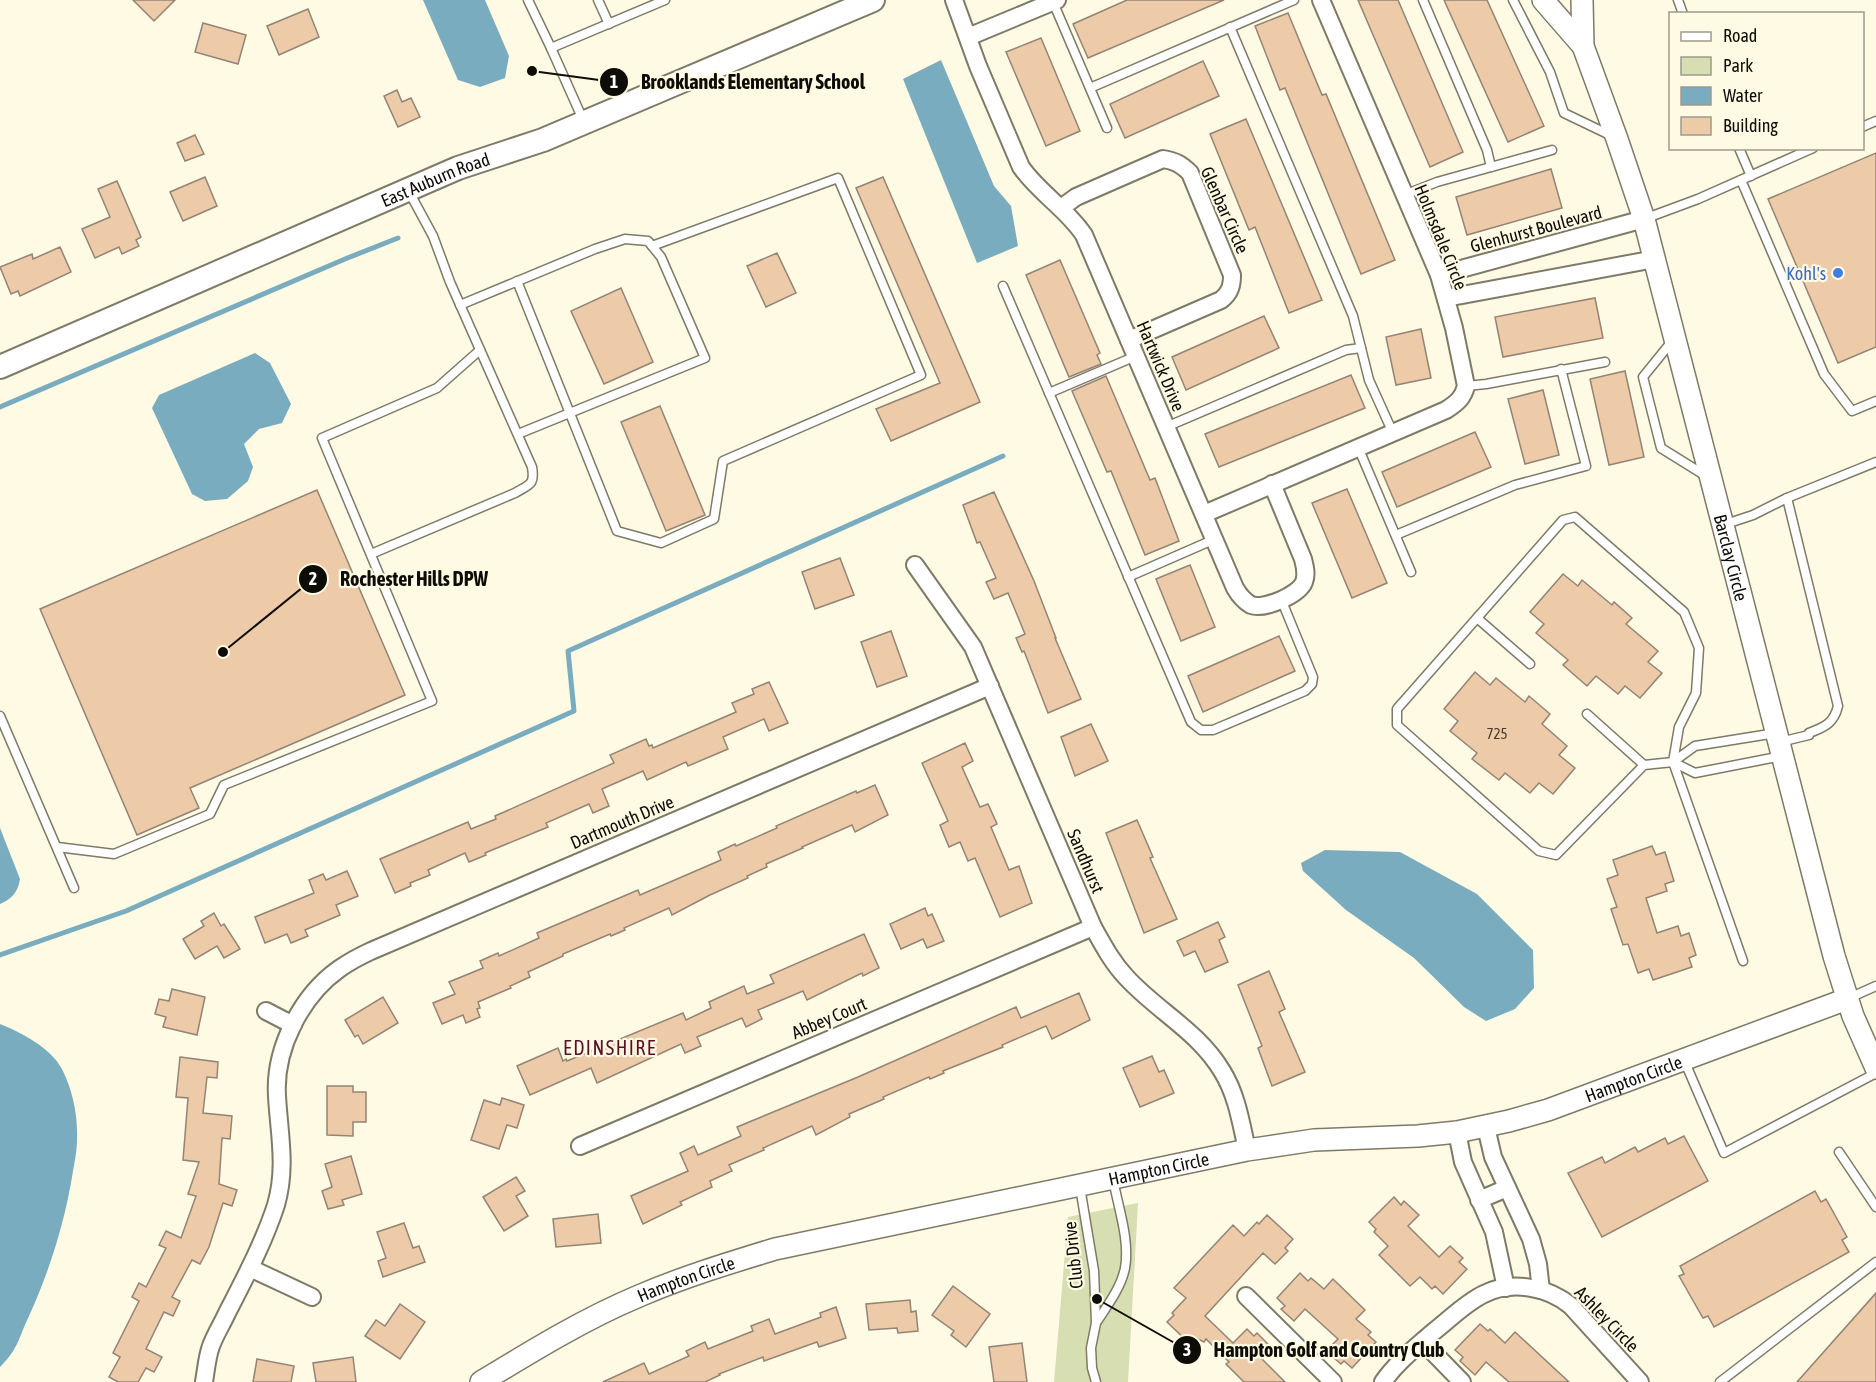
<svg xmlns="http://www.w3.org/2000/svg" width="1876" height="1382" viewBox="0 0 1876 1382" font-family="'Asap Condensed',sans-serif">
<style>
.green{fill:#d7deb2}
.water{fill:#7aacc0}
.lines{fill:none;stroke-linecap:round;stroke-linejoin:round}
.stream{stroke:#7aacc0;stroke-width:5}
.building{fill:#edcaa8;stroke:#938475;stroke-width:1.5}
.service-casing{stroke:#7e7a67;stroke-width:11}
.minor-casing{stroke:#7e7a67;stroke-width:20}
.tertiary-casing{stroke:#7e7a67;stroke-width:24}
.secondary-casing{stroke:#7e7a67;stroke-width:26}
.service{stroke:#fff;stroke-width:8}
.minor{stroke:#fff;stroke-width:16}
.tertiary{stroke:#fff;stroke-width:21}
.secondary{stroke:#fff;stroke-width:22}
.shop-dot{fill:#3f7fe0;stroke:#fffae4;stroke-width:2}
.labels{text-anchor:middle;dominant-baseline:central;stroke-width:4.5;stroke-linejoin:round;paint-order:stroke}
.number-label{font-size:15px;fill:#463c2e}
.street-label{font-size:18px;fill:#0e0c06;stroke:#fffae4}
.shop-label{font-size:18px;fill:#366cbe;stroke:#fffae4;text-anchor:end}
.neighbourhood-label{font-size:20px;letter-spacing:1.5px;fill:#561125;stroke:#fffae4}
.leader{fill:none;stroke:#0e0c06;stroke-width:2}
.callout-dot{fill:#0e0c06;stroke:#fffae4;stroke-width:2}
.mark-label{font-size:18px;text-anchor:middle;font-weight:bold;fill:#fff}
.callout-label{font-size:20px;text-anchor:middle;font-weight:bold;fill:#0e0c06;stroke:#fffae4;stroke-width:4.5;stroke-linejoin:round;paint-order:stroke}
</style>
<rect width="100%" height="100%" fill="#fffae4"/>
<!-- green -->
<path class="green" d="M1138,1203L1128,1382H1054L1068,1217Z"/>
<!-- water -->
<g class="water">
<path d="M423,0H485L509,56L505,78L480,87L458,80Z"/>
<path d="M941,60L994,186L1011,206L1018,246L977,263L903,79Z"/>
<path d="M255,353L270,363L291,404L282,423L259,429L244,444L253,467L248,481L227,499L205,501L192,494L152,408L159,395Z"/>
<path d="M0,828L20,879C18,892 12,899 0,904Z"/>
<path d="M1325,850L1400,852L1477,894L1533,950L1534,988L1515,1009L1486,1021L1464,1007L1414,958L1346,910L1303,871L1301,863Z"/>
<path d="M0,1024C22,1033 50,1047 62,1069C73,1091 78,1116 77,1140C77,1152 74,1165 72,1177C64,1225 49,1272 29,1316C18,1339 19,1348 0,1367Z"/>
</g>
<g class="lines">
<!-- stream -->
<g class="stream">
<path d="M0,407L345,259L398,238"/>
<path d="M0,955L126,911L574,711L568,651L1003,456"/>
</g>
</g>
<!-- building -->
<g class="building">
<path d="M133,0H175L154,21Z"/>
<path d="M1127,0H1224L1088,58L1073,24Z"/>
<path d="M1358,0H1398L1463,152L1430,167Z"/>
<path d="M1444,0H1487L1544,126L1508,142Z"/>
<path d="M308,9L319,37L279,55L267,26Z"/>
<path d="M1288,13L1322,95L1326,94L1395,260L1361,274L1285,88L1280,90L1255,26Z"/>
<path d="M203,23L246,35L238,64L195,52Z"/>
<path d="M1041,38L1080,131L1046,146L1006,52Z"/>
<path d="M1203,61L1219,96L1125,138L1110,104Z"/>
<path d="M397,90L402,102L411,98L420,117L398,127L384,96Z"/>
<path d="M1246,119L1322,300L1289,313L1255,227L1249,230L1210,134Z"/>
<path d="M195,135L204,154L185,161L177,143Z"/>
<path d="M1876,153V347L1838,363L1768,199Z"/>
<path d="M1551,169L1562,208L1467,235L1456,197Z"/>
<path d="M205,177L217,206L183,221L170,192Z"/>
<path d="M883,177L980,402L891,441L876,409L940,383L856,188Z"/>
<path d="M117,181L141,237L136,240L139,246L122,254L119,247L95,258L82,229L110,217L98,189Z"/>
<path d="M60,247L71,272L20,296L18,291L11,294L0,267L32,254L33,259Z"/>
<path d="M777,253L796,293L766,307L747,266Z"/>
<path d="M1060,260L1100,353L1097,355L1101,364L1069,377L1026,275Z"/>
<path d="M621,288L653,362L604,384L571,311Z"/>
<path d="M1595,298L1603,338L1503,357L1495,317Z"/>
<path d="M1264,316L1279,348L1186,390L1172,357Z"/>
<path d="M1421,329L1431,378L1396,385L1386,337Z"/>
<path d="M1625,371L1644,457L1609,465L1590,379Z"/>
<path d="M1351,375L1365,408L1219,467L1205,434Z"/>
<path d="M1106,376L1150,480L1155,478L1179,541L1145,555L1111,471L1107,472L1072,391Z"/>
<path d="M1543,390L1559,455L1525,464L1508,399Z"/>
<path d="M660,406L705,515L666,531L621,422Z"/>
<path d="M1475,432L1491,467L1397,507L1382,472Z"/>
<path d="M1347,489L1387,583L1352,598L1312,503Z"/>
<path d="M317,490L405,695L190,788L199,808L137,835L40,609Z"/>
<path d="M994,492L1034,581L1056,638H1055L1081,699L1048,713L1024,651L1022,652L1016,638L1025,634L1008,593L994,599L986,582L996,578L980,542L977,543L963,505Z"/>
<path d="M840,558L854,595L815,609L802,572Z"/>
<path d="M1190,565L1215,627L1181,641L1156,579Z"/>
<path d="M1563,574L1578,586L1582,580L1612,605L1614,602L1632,618L1626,624L1658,651L1648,662L1662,673L1640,698L1625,686L1618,694L1596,676L1587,686L1563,665L1568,660L1536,633L1544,624L1530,612Z"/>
<path d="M891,631L907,676L877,687L861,642Z"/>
<path d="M1279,636L1295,671L1203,712L1188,676Z"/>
<path d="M1475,672L1490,685L1496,678L1525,702L1529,696L1550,714L1542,724L1567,746L1559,755L1575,768L1553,794L1539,783L1530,793L1505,773L1499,780L1472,759L1477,753L1450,731L1458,721L1444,709Z"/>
<path d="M769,682L788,723L769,731L764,719L723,737L728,749L688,766L686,762L647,780L643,771L602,789L609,806L593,813L589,804L546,823L548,827L485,853L486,855L469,862L465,853L428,870L430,875L410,883L411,886L395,893L380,859L468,822L471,829L496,819L495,816L614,763L610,755L646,739L649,746L652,745L653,748L736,712L732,703L754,694L752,689Z"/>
<path d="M1091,724L1108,761L1075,776L1061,737Z"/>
<path d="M965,743L973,761L962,767L980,807L988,804L997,824L991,827L1009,870L1019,866L1032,903L1000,917L975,858L968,861L960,842L949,847L940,825L948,821L922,763Z"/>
<path d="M875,785L888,815L855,832L852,825L802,847L803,848L766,864L767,867L747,876L748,878L710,895L672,915L669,908L624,928L625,930L611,936L610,934L563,954V956L528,972L530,977L510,986L511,988L478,1002L480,1008L477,1009L480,1017L466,1023L463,1015L442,1024L433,1003L455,994L449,982L483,968L480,961L498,953L499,956L539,938L537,933L638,890L640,895L721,860L718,852L735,844L736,846L777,828L776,826L856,791L857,793Z"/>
<path d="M1137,820L1153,857L1150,858L1177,919L1144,933L1106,833Z"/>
<path d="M1652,846L1656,855L1665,852L1674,881L1665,884L1667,891L1646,898L1657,933L1678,926L1681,936L1689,933L1696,955L1689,958L1692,967L1653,980L1649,969L1638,973L1628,944L1623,945L1611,909L1617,907L1607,879L1618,875L1613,860Z"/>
<path d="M347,871L358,896L336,905L340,915L305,930L308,936L291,943L287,934L265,943L255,917L314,893L309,880L323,874L326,880Z"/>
<path d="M925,908L928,916L932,914L944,941L927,948L923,939L901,949L890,924Z"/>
<path d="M214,913L221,926L224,924L240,949L224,958L217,946L195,959L183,939L204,926L201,921Z"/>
<path d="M1218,922L1225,937L1219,940L1228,962L1205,972L1195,951L1184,956L1177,941Z"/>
<path d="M864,934L879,968L863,976L862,973L807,1000L803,991L758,1010L762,1019L746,1027L742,1018L697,1037L701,1046L685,1053L681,1044L597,1083L591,1068L530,1095L517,1066L558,1048L563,1061L566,1059L567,1061L683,1013L686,1020L711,1008L709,1002L744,986L747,994L774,983L770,975Z"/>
<path d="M1269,971L1285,1009L1279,1012L1305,1072L1272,1086L1258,1048L1262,1046L1238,985Z"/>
<path d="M172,989L205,997L197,1035L163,1027L166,1017L155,1014L159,999L169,1001Z"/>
<path d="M1079,993L1090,1020L1052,1039L1046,1026L1002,1045L1003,1047L943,1071L944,1073L930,1079L929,1077L883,1097L884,1099L849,1114L850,1117L816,1135L812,1126L763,1148L764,1150L729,1165L732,1171L710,1181L712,1187L680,1202L682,1205L643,1224L631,1196L688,1171L680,1153L694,1146L698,1155L741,1136L737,1127L858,1077L1016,1007L1021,1018Z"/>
<path d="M383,997L398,1023L363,1044L358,1035L355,1037L345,1020Z"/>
<path d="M1152,1056L1159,1072L1164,1070L1174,1093L1140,1107L1123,1068Z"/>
<path d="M180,1057L218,1062L217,1078L207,1077L203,1113L232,1116L230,1139L222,1138L219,1184L237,1190L232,1206L223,1203L209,1247L200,1264L192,1260L172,1297L180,1301L173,1316L164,1312L146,1349L162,1357L154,1372L146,1368L138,1382H118L109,1377L120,1357L113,1353L139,1301L132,1297L139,1283L146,1287L166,1248L159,1245L166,1231L181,1238L196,1196L188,1194L199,1162L183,1160L188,1098L176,1097Z"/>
<path d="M327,1086H353V1092H366V1122H353V1136L327,1135Z"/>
<path d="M502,1098L524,1105L517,1128L507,1125L499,1149L471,1140L484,1100L500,1105Z"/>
<path d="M1684,1136L1708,1181L1602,1237L1568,1173L1602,1157L1605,1163L1635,1147L1638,1152L1665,1138L1668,1144Z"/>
<path d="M351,1156L362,1194L342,1200L344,1205L328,1209L322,1191L332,1187L325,1164Z"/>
<path d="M516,1177L525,1191L516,1196L528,1216L504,1231L483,1197Z"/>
<path d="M1815,1191L1821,1202L1826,1199L1847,1237L1842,1240L1849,1252L1714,1327L1708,1316L1703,1318L1679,1276L1684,1274L1680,1266Z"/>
<path d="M1394,1197L1401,1205L1404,1201L1419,1215L1408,1226L1439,1257L1450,1246L1463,1258L1459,1262L1467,1269L1443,1294L1435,1286L1432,1289L1420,1277L1410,1286L1379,1255L1388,1246L1374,1232L1376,1229L1369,1222Z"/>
<path d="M598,1214L601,1243L556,1247L553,1219Z"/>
<path d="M1267,1215L1293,1239L1285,1248L1288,1251L1275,1264L1263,1253L1205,1316L1233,1343L1247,1329L1254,1336L1257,1333L1271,1347L1261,1358L1285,1382H1244L1226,1364L1229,1362L1206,1339L1204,1342L1200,1340L1193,1347L1167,1322L1174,1315L1172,1313L1186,1298L1174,1288L1233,1225L1244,1236L1257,1222L1259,1224Z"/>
<path d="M404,1223L413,1248L419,1246L425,1262L383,1277L378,1261L386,1258L377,1232Z"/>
<path d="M1300,1273L1308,1281L1311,1278L1324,1289L1333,1279L1365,1310L1356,1319L1371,1332L1368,1335L1376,1342L1352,1368L1344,1361L1341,1364L1326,1351L1338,1339L1305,1309L1294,1321L1281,1309L1285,1306L1277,1298Z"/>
<path d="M953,1286L990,1314L966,1347L951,1335L954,1331L932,1315Z"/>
<path d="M1876,1293V1382H1797Z"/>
<path d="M910,1300L911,1312L916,1311L918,1331L898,1333L897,1328L869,1330L866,1304Z"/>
<path d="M400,1304L425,1322L400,1359L365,1336L376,1320L385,1326Z"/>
<path d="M836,1307L846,1338L819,1347L817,1342L764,1361L763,1357L719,1374L720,1375L705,1382H603L644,1363L649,1374L689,1356L686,1351L705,1342L708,1349L753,1331L751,1326L769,1319L775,1334L821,1317L820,1313Z"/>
<path d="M1480,1324L1488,1331L1490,1329L1505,1343L1515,1332L1569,1382H1509L1486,1362L1475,1375L1460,1361L1463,1357L1455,1350Z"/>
<path d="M1022,1343L1027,1382H994L989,1347Z"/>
<path d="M353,1357L356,1382H316L313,1363Z"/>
<path d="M257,1359L294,1366L291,1382H253Z"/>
</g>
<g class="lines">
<!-- service casing -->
<g class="service-casing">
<g id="service">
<path d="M528,0L551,48"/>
<path d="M598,0L609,24"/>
<path d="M1423,0L1487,150L1491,167"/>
<path d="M1513,0L1550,72L1564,113L1614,137"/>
<path d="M1678,0L1683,14"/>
<path d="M1053,2L1107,128"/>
<path d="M1230,27L1353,316L1369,380L1393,433"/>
<path d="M1090,88L1294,0"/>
<path d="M584,122L551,48L665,0"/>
<path d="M1862,127L1876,121"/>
<path d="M1739,148L1751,176"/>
<path d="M1741,180L1824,374L1852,411L1876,401"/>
<path d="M1404,195L1437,182L1552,150"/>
<path d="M1644,219L1698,199L1813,148"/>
<path d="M517,281L617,531L661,543L714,519L723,461L921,375L838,178L652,246"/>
<path d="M1003,286L1191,722L1201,730H1213L1305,691L1312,684L1313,677L1281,599"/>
<path d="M460,305L595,249L625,239L648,241L661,257L705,358L518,434"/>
<path d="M1673,340L1643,377L1661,448L1706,476"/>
<path d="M1466,386L1486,384L1605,362"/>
<path d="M1049,393L1136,356"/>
<path d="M1166,427L1346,350L1361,348"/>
<path d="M1358,447L1411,572"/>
<path d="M1723,525L1753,515L1787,498L1876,462"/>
<path d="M1396,535L1515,485L1586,466L1561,369"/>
<path d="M371,554L515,493C530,484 535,485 532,467L450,282L433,236L408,190"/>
<path d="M1128,577L1215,539"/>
<path d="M1477,618L1530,664"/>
<path d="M1587,714L1644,765"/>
<path d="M0,716L74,888"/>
<path d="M1780,742L1809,735V733C1825,727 1834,723 1838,706L1787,498"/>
<path d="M1673,762L1695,773L1782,756"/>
<path d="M57,847L114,854L210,814L224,785L432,701L322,438L437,388L480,350"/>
<path d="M1743,961L1673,762L1679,727L1696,693L1699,648L1684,612L1575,517L1563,520L1397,709V725L1539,851L1556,855L1644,765L1673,762L1695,746L1776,733"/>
<path d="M1849,998L1876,986"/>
<path d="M1684,1060L1724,1153L1876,1073"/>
<path d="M1839,1152L1876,1207"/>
<path d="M1080,1187L1094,1271L1096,1323L1091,1348L1092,1368L1096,1382"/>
<path d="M1096,1323C1107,1306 1121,1288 1125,1268C1130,1240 1118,1207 1113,1179"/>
<path d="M1720,1382L1876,1262"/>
</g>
</g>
<!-- minor casing -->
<g class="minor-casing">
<g id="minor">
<path d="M954,0L978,66L1021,167C1039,193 1067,209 1084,235L1235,588C1239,595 1244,601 1251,605C1264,610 1299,595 1304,582C1307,574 1305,567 1303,559L1272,484"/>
<path d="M968,37L1057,0"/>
<path d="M1061,208L1076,197L1163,159C1175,161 1181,164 1190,173L1232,275C1232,286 1230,293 1221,300L1129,340"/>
<path d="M1439,275L1644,219"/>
<path d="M1446,298L1655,259"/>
<path d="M1204,514L1446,410C1457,403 1463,398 1466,386L1454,328L1439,275L1321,0"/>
<path d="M915,565L973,647L1093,927C1103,945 1112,962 1126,977C1157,1011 1198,1031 1222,1071C1237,1095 1241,1123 1247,1150"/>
<path d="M266,1011L293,1025"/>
<path d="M1486,1127L1493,1157L1531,1239L1538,1264L1541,1290"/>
<path d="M1457,1132L1463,1162L1494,1232L1506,1288"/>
<path d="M580,1146L1093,927"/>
<path d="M1479,1200L1507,1188"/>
<path d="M250,1268L312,1297"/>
<path d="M1246,1296L1333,1382"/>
<path d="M1423,1342L1462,1382"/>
<path d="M204,1382C206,1370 207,1357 211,1346C215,1335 222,1324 227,1313C245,1278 264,1242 276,1205C287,1167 279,1133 277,1096C274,1049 301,996 339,969C349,962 360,956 371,951L990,686"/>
<path d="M1383,1382C1396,1363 1415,1348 1432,1333C1449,1320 1465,1303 1484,1294C1512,1280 1548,1287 1571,1306L1640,1382"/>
</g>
</g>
<!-- tertiary casing -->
<g class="tertiary-casing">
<g id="tertiary">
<path d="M1543,0L1583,46"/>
<path id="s1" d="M1582,0L1583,46L1617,139L1644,219L1834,956L1853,1016L1876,1068"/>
<path id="s2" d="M481,1382C532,1351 584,1319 639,1296C683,1277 729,1263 775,1249L1247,1150L1314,1140L1418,1136L1457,1132L1509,1121L1548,1110L1847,999"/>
</g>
</g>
<!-- secondary casing -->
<g class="secondary-casing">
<g id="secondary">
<path id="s3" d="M0,367L458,168L543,140L873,0"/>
</g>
</g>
<!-- service -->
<use href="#service" class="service"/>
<!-- minor -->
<use href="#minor" class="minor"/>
<!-- tertiary -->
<use href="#tertiary" class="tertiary"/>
<!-- secondary -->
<use href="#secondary" class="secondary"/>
</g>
<!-- markers -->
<circle class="shop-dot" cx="1838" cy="273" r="6"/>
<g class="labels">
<!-- number labels -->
<g class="number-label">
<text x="1497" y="733">725</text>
</g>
<!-- street labels -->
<g class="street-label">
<text stroke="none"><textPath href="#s3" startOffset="474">East Auburn Road</textPath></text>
<text transform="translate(1225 210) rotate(66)">Glenbar Circle</text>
<text transform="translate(1536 229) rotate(-15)">Glenhurst Boulevard</text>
<text transform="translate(1441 237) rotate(68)">Holmsdale Circle</text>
<text transform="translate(1161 366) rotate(67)">Hartwick Drive</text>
<text stroke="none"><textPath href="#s1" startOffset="579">Barclay Circle</textPath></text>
<text transform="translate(622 822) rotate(-23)">Dartmouth Drive</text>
<text transform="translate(1086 861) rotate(67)">Sandhurst</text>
<text transform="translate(829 1018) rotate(-23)">Abbey Court</text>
<text stroke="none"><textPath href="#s2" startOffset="1202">Hampton Circle</textPath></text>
<text stroke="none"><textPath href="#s2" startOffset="716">Hampton Circle</textPath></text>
<text transform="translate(1073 1255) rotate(-96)">Club Drive</text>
<text stroke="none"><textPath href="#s2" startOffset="230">Hampton Circle</textPath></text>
<text transform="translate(1607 1319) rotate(46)">Ashley Circle</text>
</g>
<!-- shop labels -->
<g class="shop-label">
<text x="1826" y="273">Kohl's</text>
</g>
<!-- neighbourhood labels -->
<g class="neighbourhood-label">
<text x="610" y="1047">EDINSHIRE</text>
</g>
</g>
<!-- callouts -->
<path class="leader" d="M532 71L614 82M223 652L313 579M1097 1299L1187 1350"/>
<g class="callout-dot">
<circle cx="532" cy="71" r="6"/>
<circle cx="223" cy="652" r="6"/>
<circle cx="1097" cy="1299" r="6"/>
<circle cx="614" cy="82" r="15"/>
<circle cx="313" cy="579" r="15"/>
<circle cx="1187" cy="1350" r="15"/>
</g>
<g class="mark-label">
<text x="614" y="88">1</text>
<text x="313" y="585">2</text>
<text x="1187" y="1356">3</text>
</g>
<g class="callout-label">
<text x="753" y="89">Brooklands Elementary School</text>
<text x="414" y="586">Rochester Hills DPW</text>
<text x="1329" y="1357">Hampton Golf and Country Club</text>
</g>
<!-- legend -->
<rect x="1669" y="12" width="195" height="138" fill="#fffae4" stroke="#9f9b8b" stroke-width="1.5"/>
<rect x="1681" y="32" width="30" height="9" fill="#ffffff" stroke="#9f9b8b" stroke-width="1.5"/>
<text x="1723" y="42" font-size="18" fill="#0e0c06">Road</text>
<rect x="1681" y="57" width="30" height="18" fill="#d7deb2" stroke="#9f9b8b" stroke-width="1.5"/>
<text x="1723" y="72" font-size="18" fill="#0e0c06">Park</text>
<rect x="1681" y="87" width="30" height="18" fill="#7aacc0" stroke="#9f9b8b" stroke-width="1.5"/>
<text x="1723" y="102" font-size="18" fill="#0e0c06">Water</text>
<rect x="1681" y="117" width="30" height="18" fill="#edcaa8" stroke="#9f9b8b" stroke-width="1.5"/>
<text x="1723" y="132" font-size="18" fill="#0e0c06">Building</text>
</svg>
